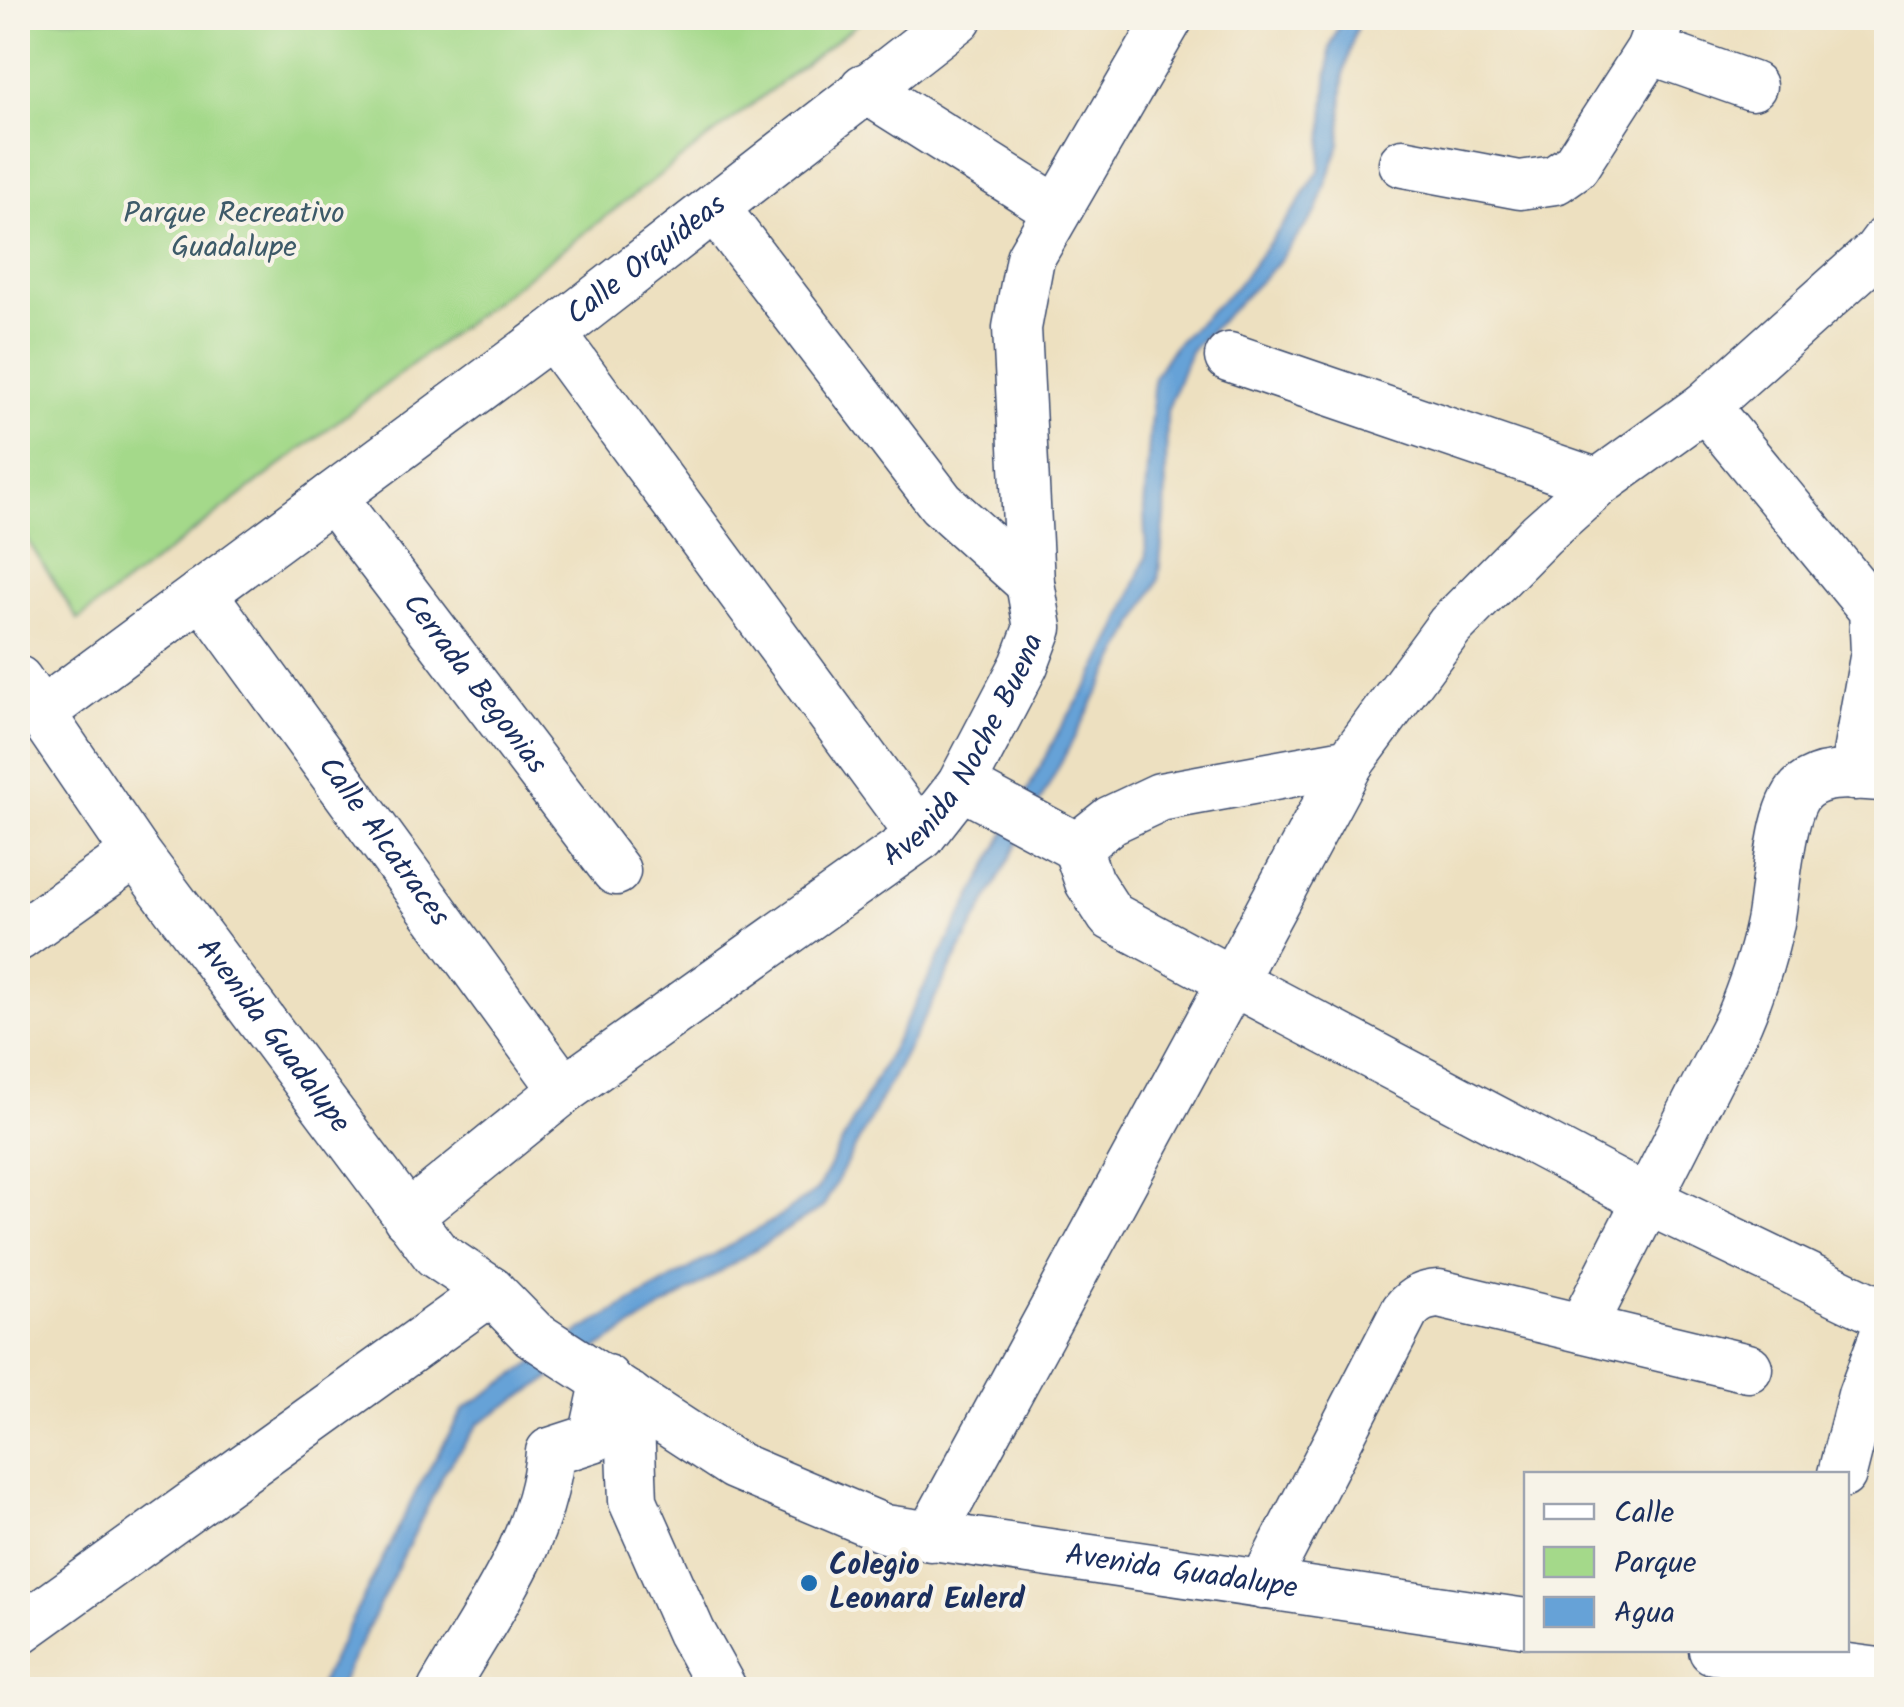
<svg xmlns="http://www.w3.org/2000/svg" width="1904" height="1707" viewBox="0 0 1904 1707" font-family="Kalam,sans-serif">
<style>
.green{fill:#a4d98a;stroke:#608474;stroke-width:2.5}
.water{fill:#66a2d7;stroke:#40689a;stroke-width:2.5}
.lines{fill:none;stroke-linecap:round;stroke-linejoin:round}
.minor-casing{stroke:#3a4a6d;stroke-width:51}
.minor{stroke:#fff;stroke-width:48}
.poi-dot{fill:#1f6fb2;stroke:#f7f3e8;stroke-width:4}
.labels{text-anchor:middle;dominant-baseline:central;stroke-width:8;stroke-linejoin:round;paint-order:stroke}
.park-label{font-size:30px;fill:#3d5a69;stroke:#f7f3e8}
.street-label{font-size:30px;fill:#1b2f5e;stroke:#f7f3e8}
.poi-label{font-size:30px;font-weight:bold;fill:#1b2f5e;stroke:#f7f3e8;text-anchor:start}
</style>
<rect width="100%" height="100%" fill="#f7f3e8"/>
<filter id="ink" filterUnits="userSpaceOnUse"><feTurbulence type="fractalNoise" baseFrequency=".01" numOctaves="2"/><feDisplacementMap in="SourceGraphic" scale="20" xChannelSelector="R" yChannelSelector="G"/><feConvolveMatrix kernelMatrix="1 2 1 2 8 2 1 2 1" color-interpolation-filters="sRGB"/></filter>
<filter id="wash" filterUnits="userSpaceOnUse"><feTurbulence type="fractalNoise" baseFrequency=".0048" numOctaves="4" result="noise"/><feDisplacementMap in="SourceGraphic" scale="40" xChannelSelector="R" yChannelSelector="G"/><feGaussianBlur stdDeviation="2.25" result="paint"/><feColorMatrix in="noise" values="0 0 0 0 0 0 0 0 0 0 0 0 0 0 0 0 0 1.4 0 .05"/><feComposite in="paint" operator="in"/></filter>
<g filter="url(#wash)">
<rect width="100%" height="100%" fill="#ede0c0"/>
<!-- green -->
<path class="green" d="M18,18H865L78,620L18,525Z"/>
<!-- water -->
<path class="water" d="M1342,18H1359L1344,72L1340,144L1317,211L1276,265L1190,351L1167,411L1165,516L1158,581L823,1207L479,1423L445,1471L338,1689L317,1690L417,1490L464,1409L584,1329L776,1219L817,1190L1060,729L1091,681L1118,627L1146,557L1144,510L1154,377L1174,346L1236,287L1297,206L1320,169L1330,48Z"/>
</g>
<g filter="url(#ink)">
<g class="lines">
<!-- minor casing -->
<g class="minor-casing">
<g id="minor">
<path d="M1650,50L1752,86"/>
<path d="M864,88L1056,209"/>
<path d="M1403,163L1520,185L1555,180L1575,166L1650,50L1662,18"/>
<path d="M715,208L941,503L1030,583"/>
<path d="M552,334L921,836"/>
<path d="M1229,357L1598,483"/>
<path d="M1705,406L1873,610L1875,652L1853,776"/>
<path id="s1" d="M332,497L616,871"/>
<path id="s2" d="M202,593L564,1090"/>
<path id="s3" d="M18,680L136,853L436,1254L491,1291L533,1334L734,1465L885,1529L1526,1623"/>
<path id="s4" d="M42,712L552,334L958,18"/>
<path d="M1350,762L1232,981L1649,1201L1886,1315"/>
<path d="M961,785L1077,847L1111,820L1160,797L1350,762L1450,626L1541,534L1598,483L1705,406L1877,252L1886,240"/>
<path d="M18,937L136,853"/>
<path id="s5" d="M407,1217L564,1090L921,836L961,785L1024,665L1038,628L1030,583L1017,328L1030,258L1169,18"/>
<path d="M1582,1328L1738,1022C1751,991 1762,960 1769,927C1777,894 1778,807 1804,787C1826,769 1860,777 1886,777"/>
<path d="M629,1396L633,1501L691,1632L723,1690"/>
<path d="M1842,1474L1862,1395L1886,1330"/>
<path d="M930,1537L1232,981L1111,916L1089,882L1077,847"/>
<path d="M1263,1585L1405,1311C1415,1299 1424,1295 1439,1294L1748,1368"/>
<path d="M18,1631L491,1291"/>
<path d="M1713,1650L1886,1673"/>
<path d="M442,1690C485,1615 543,1540 550,1452L593,1438L606,1379"/>
</g>
</g>
<!-- minor -->
<use href="#minor" class="minor"/>
</g>
</g>
<!-- markers -->
<circle class="poi-dot" cx="809" cy="1583" r="10"/>
<g class="labels">
<!-- park labels -->
<g class="park-label">
<text x="234" y="214">Parque Recreativo<tspan x="234" dy="34">Guadalupe</tspan></text>
</g>
<!-- street labels -->
<g class="street-label">
<text stroke="none"><textPath href="#s4" startOffset="755">Calle Orquídeas</textPath></text>
<text stroke="none"><textPath href="#s1" startOffset="235">Cerrada Begonias</textPath></text>
<text stroke="none"><textPath href="#s5" startOffset="735">Avenida Noche Buena</textPath></text>
<text stroke="none"><textPath href="#s2" startOffset="308">Calle Alcatraces</textPath></text>
<text stroke="none"><textPath href="#s3" startOffset="438">Avenida Guadalupe</textPath></text>
<text stroke="none"><textPath href="#s3" startOffset="1540">Avenida Guadalupe</textPath></text>
</g>
<!-- poi labels -->
<g class="poi-label">
<text x="829" y="1566">Colegio<tspan x="829" dy="34">Leonard Eulerd</tspan></text>
</g>
</g>
<!-- margin -->
<rect width="1904" height="1707" fill="none" stroke="#f7f3e8" stroke-width="60"/>
<!-- legend -->
<rect x="1524" y="1472" width="325" height="180" fill="#f7f3e8" stroke="#9fa5b1" stroke-width="2.5"/>
<rect x="1544" y="1504" width="50" height="15" fill="#ffffff" stroke="#9fa5b1" stroke-width="2.5"/>
<text x="1614" y="1522" font-size="30" fill="#1b2f5e">Calle</text>
<rect x="1544" y="1547" width="50" height="30" fill="#a4d98a" stroke="#9fa5b1" stroke-width="2.5"/>
<text x="1614" y="1572" font-size="30" fill="#1b2f5e">Parque</text>
<rect x="1544" y="1597" width="50" height="30" fill="#66a2d7" stroke="#9fa5b1" stroke-width="2.5"/>
<text x="1614" y="1622" font-size="30" fill="#1b2f5e">Agua</text>
</svg>
